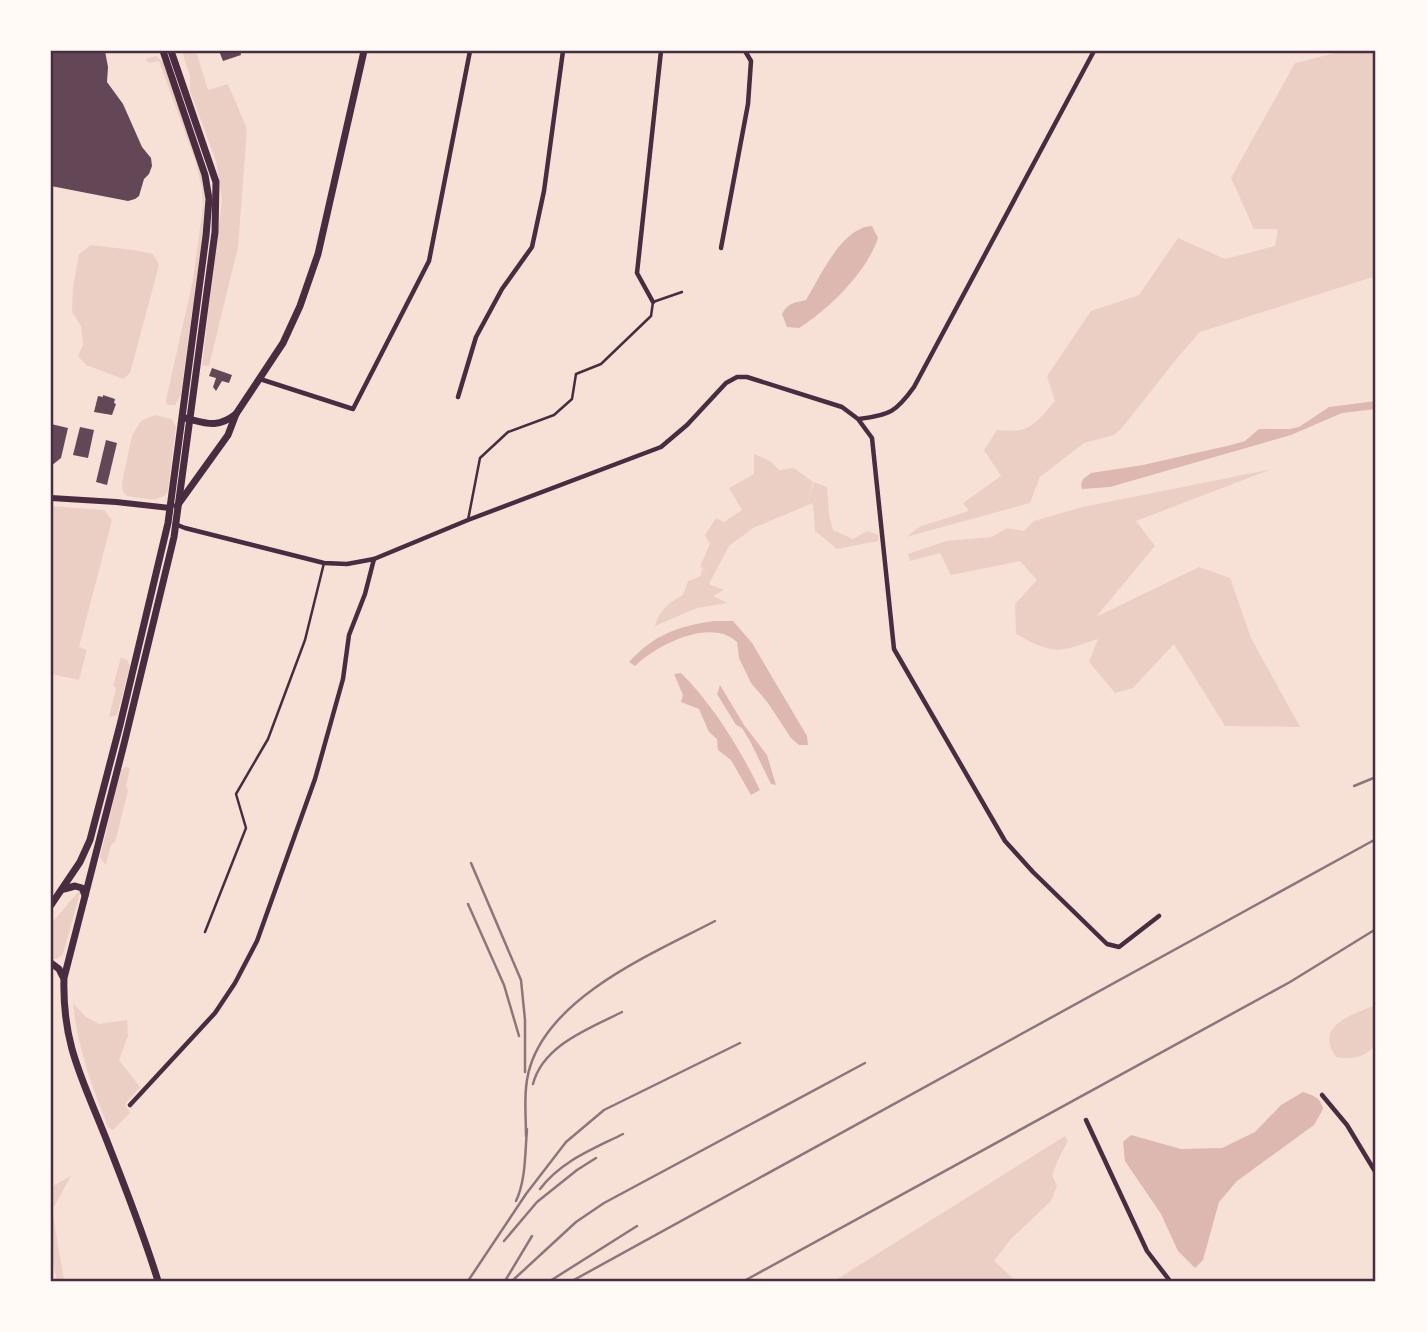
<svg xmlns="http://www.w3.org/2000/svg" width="1427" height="1332" viewBox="0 0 1427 1332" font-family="Inter,sans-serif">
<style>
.green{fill:#ebcfc5}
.water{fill:#dcb8b0}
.building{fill:#644757}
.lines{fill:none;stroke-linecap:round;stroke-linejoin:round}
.service{stroke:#4a2c40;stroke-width:2.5}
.minor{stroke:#4a2c40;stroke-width:4.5}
.tertiary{stroke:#4a2c40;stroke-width:6}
.secondary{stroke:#4a2c40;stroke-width:7}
.primary{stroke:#4a2c40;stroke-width:7}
.rail{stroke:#8f747c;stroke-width:2.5}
.neatline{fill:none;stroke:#4a2c40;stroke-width:2.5}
</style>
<rect width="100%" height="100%" fill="#f7e1d7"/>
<!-- green -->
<g class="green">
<path d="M184,51H196L208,90L228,84L247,129L238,247L209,366L202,365L222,200L216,161L190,91V76L183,54Z"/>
<path d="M1343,51H1376V276L1200,332L1178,357L1121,429L1114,435L1084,443L1040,477L1030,503L906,537L921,526L969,511L963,503L1001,476L984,450L997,430C1031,433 1033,426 1055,401L1047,376L1091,311L1139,295L1178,238L1225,259L1275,246L1278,229H1254L1231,178L1295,63Z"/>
<path d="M156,56L163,62L201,170L205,190L202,239L185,363L181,395L175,405H167L166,400L193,280L203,205L202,188L195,160L159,61L149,63L145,59Z"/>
<path d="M91,245L133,250L153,254L159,265L130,373L123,379L86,365L78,356L83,345L81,326L72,312L73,286L79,254Z"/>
<path d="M155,415L171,419L176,426L168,490L166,495L154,500L127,496L123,492L122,483L132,436L141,421Z"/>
<path d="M754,454L770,461L779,470L794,468L813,482L808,502L814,482L827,487L829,515L833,530L853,539L867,531L879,535L878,541L837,549L815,531L813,503L753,528L729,546L709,584L724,590L713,596L728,603L697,608L655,626C658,612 670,601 683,595L688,581L701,576L702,569L708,573L700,566L710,544L705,535L716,518L724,522L742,510L729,488L754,474Z"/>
<path d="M1272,469L1136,521L1155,546L1096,617L1199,567L1230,578L1251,638L1300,727L1225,726L1174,644L1133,688L1115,693L1089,662L1098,639C1058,652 1055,656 1016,634L1015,604L1037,580L1020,561L951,575L940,553L910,561L908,554L946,541L992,537L1007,528L1024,531L1034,521L1082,507Z"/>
<path d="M51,506L104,510L112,520L79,647L87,650L79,680L51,674Z"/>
<path d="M121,657L127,660L130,666L117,715L109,717L116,688L113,686Z"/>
<path d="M126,767L130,768L126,786L128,790L115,842L111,845L106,864H105L100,857L121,770Z"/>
<path d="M78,892L80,893L63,954C60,957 56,961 51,958V924Z"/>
<path d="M73,1003L86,1017L99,1024L127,1020L128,1036L119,1060L140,1087L125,1104L130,1113L113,1130L108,1127C92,1086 77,1047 73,1003Z"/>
<path d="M1376,1005V1045C1363,1058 1353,1060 1336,1057C1313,1025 1354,1014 1376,1005Z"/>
<path d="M1065,1136L1068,1141L1059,1158L1052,1175L1057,1186L1051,1201L1011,1239L994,1261L1016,1281H834Z"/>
<path d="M71,1176L52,1210L64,1281H57L51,1254L54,1253C49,1231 48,1206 54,1185Z"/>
</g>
<!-- water -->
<g class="water">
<path d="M872,226L878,238C866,273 830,308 799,328L787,327L782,314C789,302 794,303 806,300C820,277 842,227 872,226Z"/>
<path d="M1376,401V409L1342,413L1291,435L1110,487L1082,489L1081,485L1083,479L1091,473L1143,465L1231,445L1245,441L1259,429H1290L1299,427L1329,407Z"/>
<path d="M713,621H733L752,643L807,736L808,745H799L791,738L768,703L751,683L739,658L737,642C711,617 656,645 635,666L629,662C655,634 677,627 713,621Z"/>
<path d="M681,673C714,706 740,749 760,790L751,795L731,760L718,750L717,739L709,732L699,709L681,702L683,695L674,674Z"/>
<path d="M720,685L744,725L767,755L776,785L771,784L750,741L742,728L736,725L717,694Z"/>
<path d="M1303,1092C1313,1095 1321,1098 1323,1109L1314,1125L1237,1181L1219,1202L1203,1260L1195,1268L1178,1251L1161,1214L1125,1161L1123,1142L1131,1135L1181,1149L1222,1148L1255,1132L1281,1105Z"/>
</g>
<!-- building -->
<g class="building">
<path d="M51,51H105L108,67L107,82L123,104L142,147L151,158L152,166L149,174L144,179L139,196L135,199L128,201L51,186Z"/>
<path d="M219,51H240L241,55L223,61Z"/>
<path d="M212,368L232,375L229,383L222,381L216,391L213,387L216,378L209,376Z"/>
<path d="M103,395L115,399L114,403L116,404L112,415L94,412L98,396L103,397Z"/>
<path d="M51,424L68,428L61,458L51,466Z"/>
<path d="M80,427L94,430L88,458L73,455Z"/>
<path d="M106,440L117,443L107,485L96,482Z"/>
</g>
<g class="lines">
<!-- service -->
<g class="service">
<path d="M468,520L480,458L508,432L554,415L572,399L576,374L601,364L651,316L653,302L682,292"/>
<path d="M205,932L246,828L236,794L268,739L305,640L324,563"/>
</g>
<!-- minor -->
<g class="minor">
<path d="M721,248L748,104L751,61L745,51"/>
<path d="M653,302L637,273L661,51"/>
<path d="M260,379L353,409L429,261L470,51"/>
<path d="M458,397L476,337L502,289L532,247L544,191L563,51"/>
<path d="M859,419C890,415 896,412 914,387L1094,51"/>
<path d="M175,524L185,528L324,563L347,564L374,559"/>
<path d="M1322,1095L1347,1125L1376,1173"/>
<path d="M130,1105L215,1013L235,983L257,941L315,779L343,679L349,635L365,594L374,559L468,520L661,447L687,425L726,383L737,377H747L842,407L858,419L872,438L894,649L1005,841L1033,872L1107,944L1119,947L1159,916"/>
<path d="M1086,1120L1147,1251L1170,1281"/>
</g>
<!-- tertiary -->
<path class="tertiary" d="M51,498L116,502L170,508"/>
<!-- secondary -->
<g class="secondary">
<path d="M185,418C206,423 217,429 236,414"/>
<path d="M177,506L228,435L236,414L283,343L300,306L318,254L364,51"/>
</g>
<!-- primary -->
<g class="primary">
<path d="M64,889L75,886L82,888L85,895"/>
<path d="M51,905L80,862L90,840L120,725L168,523L206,236L209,199L205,175L163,51"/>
<path d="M51,963L59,969L63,977"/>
<path d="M158,1281C143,1232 124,1184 105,1136C82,1078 62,1043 64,978L124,744L174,537L215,232L216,182L171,51"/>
</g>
<!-- rail -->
<g class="rail">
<path d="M1354,786L1376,777"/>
<path d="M471,863L521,980L525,1020V1072"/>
<path d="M468,904L504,985L519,1036"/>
<path d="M533,1084C543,1045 590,1028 622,1012"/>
<path d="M526,1136C526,1114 523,1089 530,1067C552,995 654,953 715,921"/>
<path d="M540,1189C561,1161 593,1149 623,1134"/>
<path d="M516,1201C526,1180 525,1152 527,1129"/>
<path d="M504,1241L537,1202L577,1170L596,1158"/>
<path d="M468,1281L526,1194L566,1142L604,1110L740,1043"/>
<path d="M505,1281L532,1236"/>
<path d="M512,1281L576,1222L604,1203L865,1063"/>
<path d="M550,1281L637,1226"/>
<path d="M572,1281L1376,839"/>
<path d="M744,1281L1290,982L1376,929"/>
</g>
</g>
<!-- border -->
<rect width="1427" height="1332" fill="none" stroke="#fffaf5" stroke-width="105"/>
<rect x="52" y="52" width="1322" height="1228" class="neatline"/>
</svg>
